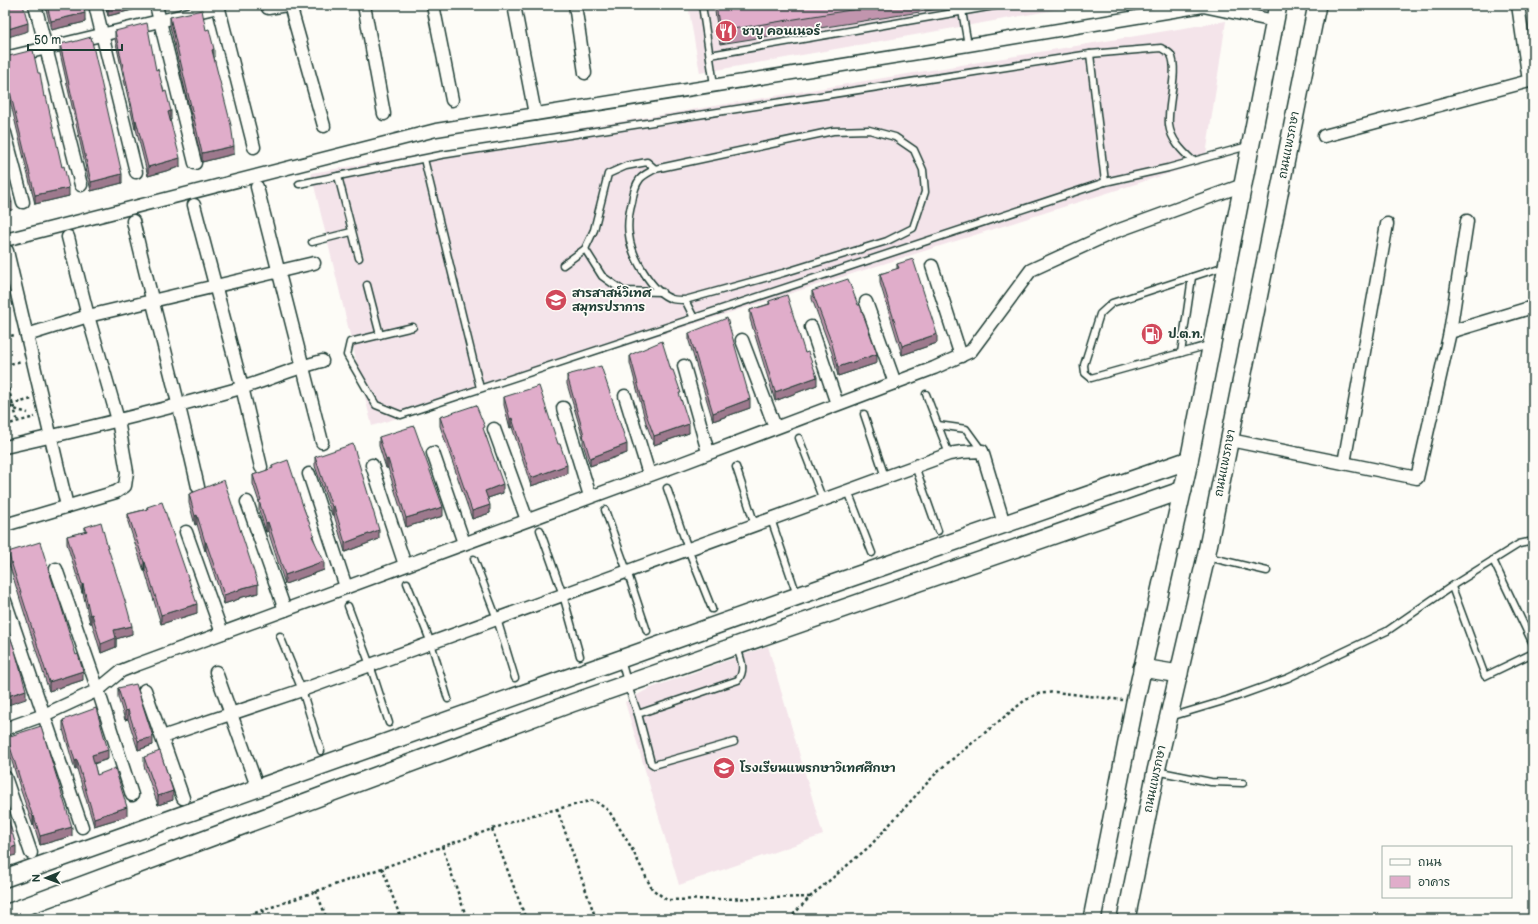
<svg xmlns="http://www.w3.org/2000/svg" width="1538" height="924" viewBox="0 0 1538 924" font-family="'Balsamiq Sans','Playpen Sans Thai',sans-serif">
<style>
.built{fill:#f4e4ea}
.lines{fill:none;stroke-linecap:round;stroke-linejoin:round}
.lane-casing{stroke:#1f3d34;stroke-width:9}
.street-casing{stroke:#1f3d34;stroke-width:15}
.secondary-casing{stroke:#1f3d34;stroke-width:20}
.path{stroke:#1f3d34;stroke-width:2.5;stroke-dasharray:3 3;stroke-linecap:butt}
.lane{stroke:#fdfcf7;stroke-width:6}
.street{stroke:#fdfcf7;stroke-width:12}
.secondary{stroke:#fdfcf7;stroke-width:17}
.wall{fill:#c195ae;stroke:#1f3d34}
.shaded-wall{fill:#9d798d;stroke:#1f3d34}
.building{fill:#e0adca;stroke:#1f3d34}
.labels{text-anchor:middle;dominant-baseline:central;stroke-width:3.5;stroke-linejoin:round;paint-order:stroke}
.poi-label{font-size:12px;font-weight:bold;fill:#1f3d34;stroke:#fdfcf7;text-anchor:start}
.street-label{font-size:12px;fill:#1f3d34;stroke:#fdfcf7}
</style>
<rect width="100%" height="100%" fill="#fdfcf7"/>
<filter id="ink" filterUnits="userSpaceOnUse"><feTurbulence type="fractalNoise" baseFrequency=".025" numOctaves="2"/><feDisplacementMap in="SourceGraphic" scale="8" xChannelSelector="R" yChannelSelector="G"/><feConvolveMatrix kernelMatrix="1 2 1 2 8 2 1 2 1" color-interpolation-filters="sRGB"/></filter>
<g filter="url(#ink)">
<!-- built -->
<g class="built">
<path d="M688,5H1083L700,73Z"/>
<path d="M1226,21L1205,162L372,426L311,173Z"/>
<path d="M768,646L823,835L679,885L625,702L648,689Z"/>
</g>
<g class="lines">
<!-- lane casing -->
<g class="lane-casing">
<g id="lane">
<path d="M702,5L714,85"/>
<path d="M961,5L968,45"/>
<path d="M1090,54L1161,48C1164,50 1169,52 1171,55C1179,70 1167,106 1169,125C1171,140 1182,151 1192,160"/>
<path d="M710,55L1000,5"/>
<path d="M424,159L480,388"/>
<path d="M338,176L359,258"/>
<path d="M299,184L441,155L1090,54L1105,182"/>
<path d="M312,242L351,232"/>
<path d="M585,249L602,276L623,291L662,292"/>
<path d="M563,265L585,249L594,230L608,174L626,166L647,162L655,169"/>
<path d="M367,285L380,335"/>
<path d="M685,300L783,273L887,241L913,228L925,192L923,170L914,150L895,137L869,130L833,131L655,169C650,172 643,175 640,179C635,185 633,195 632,202C629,213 627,224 629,235C631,255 652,293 672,299C676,300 681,300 685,300L694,318"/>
<path d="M413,327L350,342L347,355L376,405L401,415L1105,182L1168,168L1248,146"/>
<path d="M1209,345L1091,378L1085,373L1084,365L1100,314L1112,303L1225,266"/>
<path d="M1181,353L1192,277"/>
<path d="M926,394L949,454"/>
<path d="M864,414L885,477"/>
<path d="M938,425L966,429L982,451"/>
<path d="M799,438L823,500"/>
<path d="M915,466L938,531"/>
<path d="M736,467L755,525"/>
<path d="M667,488L688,549L712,609"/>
<path d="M848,491L872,553"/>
<path d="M605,510L627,571L647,631"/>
<path d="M771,519L797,595"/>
<path d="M540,530L563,595L580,656"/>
<path d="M1208,557L1267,571"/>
<path d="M474,559L497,619L515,678"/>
<path d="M1493,560L1533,644"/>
<path d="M407,583L431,643L448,699"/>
<path d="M1452,587L1485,676L1533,653"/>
<path d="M348,606L370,665L389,723"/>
<path d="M280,636L302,690L321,751"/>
<path d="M621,660L629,689L638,714"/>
<path d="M1170,717L1227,700L1288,678L1387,631L1455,584L1519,544L1533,541"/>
<path d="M734,742L654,765L651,763L638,714L738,680C746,670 741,659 737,648"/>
<path d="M1156,771L1211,782L1243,783"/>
</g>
</g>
<!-- street casing -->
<g class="street-casing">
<g id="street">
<path d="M35,5L81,185"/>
<path d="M95,5L136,172"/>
<path d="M156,5L195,163"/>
<path d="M218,5L254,147"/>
<path d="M290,5L324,126"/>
<path d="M364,5L384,114"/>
<path d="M433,5L452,100"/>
<path d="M514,5L535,114"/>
<path d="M575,5L585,73"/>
<path d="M1518,5L1529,81"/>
<path d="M268,8L287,5"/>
<path d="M5,58L218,7"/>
<path d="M5,133L23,202"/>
<path d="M1324,136L1533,80"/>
<path d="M257,187L322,442"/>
<path d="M194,205L242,387L261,467"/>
<path d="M133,221C154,310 178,398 198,487"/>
<path d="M5,240L436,130L968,45L1203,6L1275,21"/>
<path d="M7,251L67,506"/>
<path d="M932,266L961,356"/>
<path d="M866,302L895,383"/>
<path d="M811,327L837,404"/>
<path d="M1450,332L1467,221"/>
<path d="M27,335L88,316L314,263"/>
<path d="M742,340L775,427"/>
<path d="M684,366L708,452"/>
<path d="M625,396L649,474"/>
<path d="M563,408L590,496"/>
<path d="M494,429L527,520"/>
<path d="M1230,440L1417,478L1450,332L1533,307"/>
<path d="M5,447C84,429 163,410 241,388C268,380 294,368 322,361"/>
<path d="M433,453L464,543"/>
<path d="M1344,463L1387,224"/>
<path d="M372,465L405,565"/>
<path d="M309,474L346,587"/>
<path d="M247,502L285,610"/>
<path d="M5,525L116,492L125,486L127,472L118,420L88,316L68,237"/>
<path d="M186,532L222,633"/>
<path d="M56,569L98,690L132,795"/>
<path d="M5,601L82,827"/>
<path d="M216,672L254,778"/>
<path d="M145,690L183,798"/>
<path d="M5,729L44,715L98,690L121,671L136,665L680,464L934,368L971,351L1031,270L1114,232L1243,185"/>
<path d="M162,737L302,690L949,454L962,452L982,451L1004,524"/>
<path d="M5,777L31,853"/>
</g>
</g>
<!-- secondary casing -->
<g class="secondary-casing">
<g id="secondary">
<path d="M1142,668L1179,674"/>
<path d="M5,878L798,596L1189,460"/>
<path d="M5,914L572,703L1183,490"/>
<path d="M1092,919L1135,702L1188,466L1278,5"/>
<path d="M1126,919L1156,771L1206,557L1317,5"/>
</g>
</g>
<!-- path -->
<g class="path">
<path d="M5,337L15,335"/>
<path d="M5,365L22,361"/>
<path d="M5,377L18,422"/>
<path d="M5,403L14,409L28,413"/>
<path d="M5,406L32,399"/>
<path d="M5,425L35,417"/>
<path d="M557,809L596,919"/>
<path d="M492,829L526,919"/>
<path d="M442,846L467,919"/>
<path d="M382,868L401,919"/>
<path d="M316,891L327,919"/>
<path d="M263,910L266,919"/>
<path d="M238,919L529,816L594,800L609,811L631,847L652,889L667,900L810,897"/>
<path d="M789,919L810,897L870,846L939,770L1024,701L1037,694L1055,692L1122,700"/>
</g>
<!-- lane -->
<use href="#lane" class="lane"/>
<!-- street -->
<use href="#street" class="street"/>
<!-- secondary -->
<use href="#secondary" class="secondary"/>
</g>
<!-- wall -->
<g class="wall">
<path d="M45,5H83L85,22L51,30Z"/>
<path d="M105,5H140V8L108,16Z"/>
<path d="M714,5H957V6L720,44Z"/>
<path d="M170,17L206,30L214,58L234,154L202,162L170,26Z"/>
<path d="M115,31L156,70L164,92L171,120H170L180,167L148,176L136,129H135L115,39Z"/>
<path d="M60,44L122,183L91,191L60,53Z"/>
<path d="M5,57L44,97L69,196L35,204L5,80Z"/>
<path d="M897,264L937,343L902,355L880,283V274L897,269Z"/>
<path d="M812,291L877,363L838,376L832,353L812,299Z"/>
<path d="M769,301L805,353L817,385L775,401L750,319V310L769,304Z"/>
<path d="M689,333L750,408L713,421L689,341Z"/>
<path d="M630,355L681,399L689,433L654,445L646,423L630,363Z"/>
<path d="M567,375L627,453L590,466L583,444V438L567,384Z"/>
<path d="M504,397L558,444L567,474L531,486L512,427L510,428L504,405Z"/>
<path d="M440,417L485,433L503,493L488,498L490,513L472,519L440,426Z"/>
<path d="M379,437L443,516L406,527L388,468H386L379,446Z"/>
<path d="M315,457L379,539L345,552L334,515H332L315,466Z"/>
<path d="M272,466L304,509L324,570L285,584L268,531L266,532L259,510V502L253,484V475L272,469Z"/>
<path d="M189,494L258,593L239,598V599L224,604L206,550L205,551L197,524L195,525L189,503Z"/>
<path d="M147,507L197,613L161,624L145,571H144L128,522V514L147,509Z"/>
<path d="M85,527L132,634L116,639V647L101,653L92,623H90L83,593H82L67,544V536L85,532Z"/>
<path d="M8,552L83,680L49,691L8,561Z"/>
<path d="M118,688L153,745L138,750L128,719L125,720L118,697Z"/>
<path d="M63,720L108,759L94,764L97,775L127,816L94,826L77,769L75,770L63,729Z"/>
<path d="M7,737L72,836L40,845L34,825L33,826L21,791L7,745Z"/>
<path d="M144,757L173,800L158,805L144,766Z"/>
</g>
<!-- shaded-wall -->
<g class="shaded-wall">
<path d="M118,5H140V8L108,16V8Z"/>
<path d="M85,13V22L51,30V21Z"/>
<path d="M28,23V31L5,38V30Z"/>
<path d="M214,49V58L212,50Z"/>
<path d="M171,111V120L168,121V112Z"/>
<path d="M136,120V129H135V121Z"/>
<path d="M234,146V154L202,162V153Z"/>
<path d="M180,158V167L148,176V167Z"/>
<path d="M122,174V183L91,191V182Z"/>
<path d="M69,188V196L35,204V195Z"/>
<path d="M12,202V210L5,212V203Z"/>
<path d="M937,334V343L902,355V346Z"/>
<path d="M877,354V363L838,376V367Z"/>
<path d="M817,377V385L775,401V392Z"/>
<path d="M750,399V408L713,421V413Z"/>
<path d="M512,418V427L510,428V419Z"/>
<path d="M689,424V433L654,445V436Z"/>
<path d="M627,444V453L590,466V458Z"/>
<path d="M388,459V468H386V460Z"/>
<path d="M567,465V474L531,486V478Z"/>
<path d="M503,484V493L485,499V491Z"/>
<path d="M490,505V513L472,519V511Z"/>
<path d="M334,506V515H332V507Z"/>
<path d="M443,507V516L406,527V518Z"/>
<path d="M197,515V524L195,525V516Z"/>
<path d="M268,522V531L266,532V523Z"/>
<path d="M379,530V539L345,552V543Z"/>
<path d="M205,542H206V550L205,551Z"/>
<path d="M324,561V570L285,584V575Z"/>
<rect x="144" y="562" width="1" height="9"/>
<rect x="82" y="584" width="1" height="9"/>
<path d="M258,584V593L239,598V599L224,604V595L239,589Z"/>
<path d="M197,604V613L161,624V615Z"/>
<path d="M92,614V623H90V615Z"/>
<path d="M132,626V634L116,639V647L101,653V644L114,630Z"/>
<path d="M83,671V680L49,691V682Z"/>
<path d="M26,690V699L5,706V697Z"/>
<path d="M128,710V719L125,720V711Z"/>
<path d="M153,737V745L138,750V741Z"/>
<path d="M108,750V759L92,764V755Z"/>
<path d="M77,760V769L75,770V761Z"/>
<path d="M173,791V800L158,805V796Z"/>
<path d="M127,807V816L94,826V818Z"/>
<path d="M34,816V825L33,826V817Z"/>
<path d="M72,827V836L40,845V836Z"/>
<path d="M16,846V855L5,858V850Z"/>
</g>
<!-- building -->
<g class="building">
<path d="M5,5H23L28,23L5,30Z"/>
<path d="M47,5H83L85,13L51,21Z"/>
<path d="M107,5H118L108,8Z"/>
<path d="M716,5H882L720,31Z"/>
<path d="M202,10L206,30L209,29L214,49L212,50L231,125L234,146L202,153L170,17Z"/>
<path d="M147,23L156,70L158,69L164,92L166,91L171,111L168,112L180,158L148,167L136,120L135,121L115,31Z"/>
<path d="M91,37L122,174L91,182L60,44L73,41V42Z"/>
<path d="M33,50L38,73H40L44,97L46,96L62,167L64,166L69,188L35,195L5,71V57Z"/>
<path d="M5,182H7L12,202L5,203Z"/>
<path d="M913,259L937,334L902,346L880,274L899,268L897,264Z"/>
<path d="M848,279L858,305H860L877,354L838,367L832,344L812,291Z"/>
<path d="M787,295L805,353L808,352L817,377L775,392L750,310L770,304L769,301Z"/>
<path d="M727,318L750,399L713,413L689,333Z"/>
<path d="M662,341L671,370H673L681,393H679L689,424L654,436L646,414L630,355Z"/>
<path d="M601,366L627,444L590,458L583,435H584L567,375Z"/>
<path d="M539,386L558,444H560L567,465L531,478L512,418L510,419L504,397Z"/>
<path d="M476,405L485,427L483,428L503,484L485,491L490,505L472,511L440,417Z"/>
<path d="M414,426L443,507L406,518L388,459L386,460L379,437Z"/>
<path d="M353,444L379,530L345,543L334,506L332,507L315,457Z"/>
<path d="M288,460L304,509L314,535L312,536L324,561L285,575L268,522L266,523L259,501L261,500L253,475L273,468L272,466Z"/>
<path d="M224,480L258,584L239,589V590L224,595L206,542H205L197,515L195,516L189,494Z"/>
<path d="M162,502L197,604L161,615L145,562H144L128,514L148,509L147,507Z"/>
<path d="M101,522L107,545L126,604L132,626L114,630L116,638L101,644L92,614L90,615L83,584H82L67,536L87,531L85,527Z"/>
<path d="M40,542L54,587L55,586L76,655L78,654L83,671L49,682L8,552Z"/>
<path d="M5,626V628L7,627L15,651L26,690L5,697Z"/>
<path d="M136,684L153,737L138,741L128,710L125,711L118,688Z"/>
<path d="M96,708L108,750L92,755L97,775L115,768L127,807L94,818L77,760L75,761L63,720Z"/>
<path d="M41,726L72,827L40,836L34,816L33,817L21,782L7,737Z"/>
<path d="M160,751L173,791L158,796L144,757Z"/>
<path d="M5,807L16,846L5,850Z"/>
</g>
</g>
<!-- icons -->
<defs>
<g id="restaurant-disc" transform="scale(1.15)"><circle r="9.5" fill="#d1495b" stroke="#fdfcf7"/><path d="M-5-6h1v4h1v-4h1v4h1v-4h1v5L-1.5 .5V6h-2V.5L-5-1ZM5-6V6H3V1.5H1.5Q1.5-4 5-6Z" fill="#fff"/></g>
<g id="school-disc" transform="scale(1.15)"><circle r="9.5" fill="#d1495b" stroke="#fdfcf7"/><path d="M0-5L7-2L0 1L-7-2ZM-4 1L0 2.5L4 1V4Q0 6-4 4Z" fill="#fff"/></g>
<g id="fuel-disc" transform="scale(1.15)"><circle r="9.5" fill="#d1495b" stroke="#fdfcf7"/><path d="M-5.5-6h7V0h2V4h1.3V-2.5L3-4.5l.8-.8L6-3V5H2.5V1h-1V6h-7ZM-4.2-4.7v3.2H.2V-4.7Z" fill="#fff"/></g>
</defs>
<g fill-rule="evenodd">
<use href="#restaurant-disc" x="726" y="31"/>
<use href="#school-disc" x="556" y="300"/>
<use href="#fuel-disc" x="1152" y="334"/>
<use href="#school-disc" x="724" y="768"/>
</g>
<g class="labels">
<!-- poi labels -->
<g class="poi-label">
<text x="742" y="31">ชาบู คอนเนอร์</text>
<text x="572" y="293">สารสาสน์วิเทศ<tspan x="572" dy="14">สมุทรปราการ</tspan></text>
<text x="1168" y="334">ป.ต.ท.</text>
<text x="740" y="768">โรงเรียนแพรกษาวิเทศศึกษา</text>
</g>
<!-- street labels -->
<g class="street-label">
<text transform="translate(1289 145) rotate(-79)">ถนนแพรกษา</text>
<text transform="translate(1225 463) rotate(-79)">ถนนแพรกษา</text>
<text transform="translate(1155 779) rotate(-78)">ถนนแพรกษา</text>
</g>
</g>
<!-- margin -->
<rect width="1538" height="924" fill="none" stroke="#fdfcf7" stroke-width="20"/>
<rect x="10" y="10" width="1518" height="904" fill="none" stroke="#1f3d34" stroke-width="1.5" filter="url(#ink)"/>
<!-- legend -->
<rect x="1382" y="846" width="130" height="52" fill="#fdfcf7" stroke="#a4b0a9"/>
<rect x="1390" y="859" width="20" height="6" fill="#fdfcf7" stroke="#a4b0a9"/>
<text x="1418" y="866" font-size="12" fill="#1f3d34">ถนน</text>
<rect x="1390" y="876" width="20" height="12" fill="#e0adca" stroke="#a4b0a9"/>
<text x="1418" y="886" font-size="12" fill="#1f3d34">อาคาร</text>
<!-- north arrow -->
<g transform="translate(46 878) rotate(269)" stroke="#fdfcf7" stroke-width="3" paint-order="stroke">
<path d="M0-3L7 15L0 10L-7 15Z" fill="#1f3d34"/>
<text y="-6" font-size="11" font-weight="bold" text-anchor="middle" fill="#1f3d34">N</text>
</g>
<!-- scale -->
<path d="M28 44v6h94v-6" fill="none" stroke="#1f3d34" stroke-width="2"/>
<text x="34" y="44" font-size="12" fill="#1f3d34" stroke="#fdfcf7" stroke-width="3" paint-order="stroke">50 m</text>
</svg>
